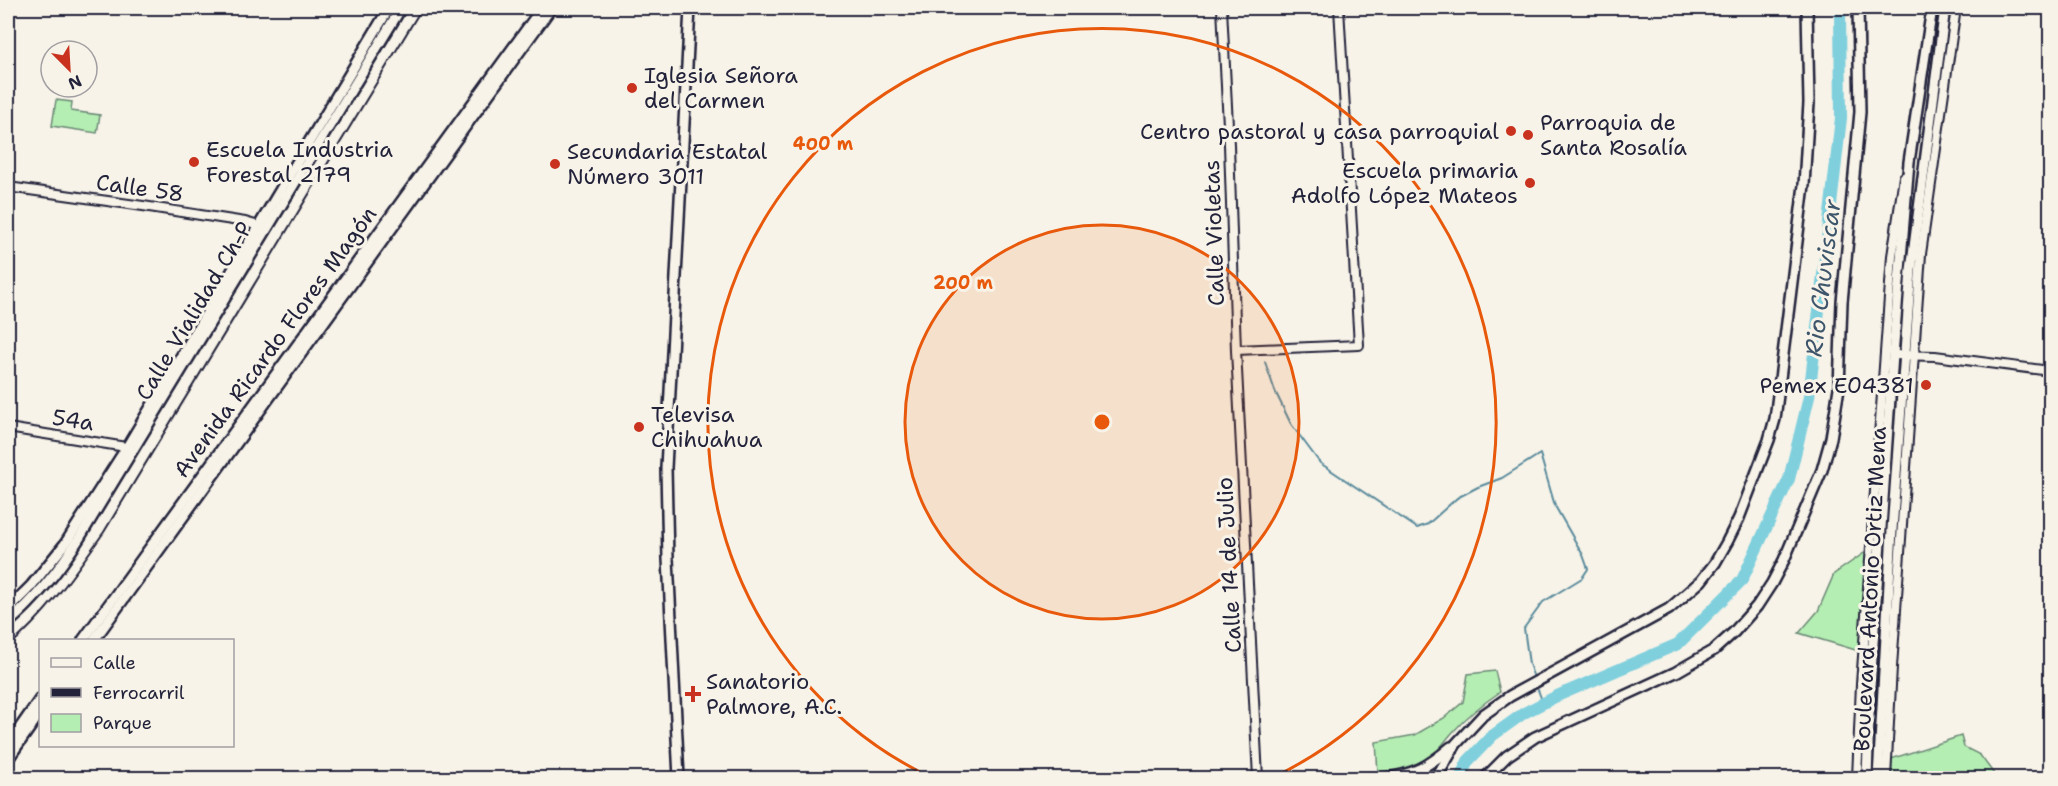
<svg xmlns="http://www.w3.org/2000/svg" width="2058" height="786" viewBox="0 0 2058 786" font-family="'Shantell Sans',sans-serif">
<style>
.green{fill:#b4eeb2;stroke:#6b8876;stroke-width:1.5}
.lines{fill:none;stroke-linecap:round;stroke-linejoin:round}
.stream{stroke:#5a8a9c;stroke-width:2}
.river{stroke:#80cfdd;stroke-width:12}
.minor-casing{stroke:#22223b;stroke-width:12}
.major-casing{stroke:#22223b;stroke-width:14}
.minor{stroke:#f7f3e8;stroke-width:8}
.major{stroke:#f7f3e8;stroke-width:9}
.rail{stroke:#22223b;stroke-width:2}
.ring{fill:none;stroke:#e8590c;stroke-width:3}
.poi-dot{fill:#c8321e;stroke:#f7f3e8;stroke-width:2}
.labels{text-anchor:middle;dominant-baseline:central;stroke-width:6;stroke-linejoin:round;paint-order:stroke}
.poi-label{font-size:22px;fill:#22223b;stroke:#f7f3e8;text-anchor:start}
.street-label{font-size:22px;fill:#22223b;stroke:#f7f3e8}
.water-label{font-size:24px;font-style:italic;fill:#3e566c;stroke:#f7f3e8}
.centre{fill:#e8590c;stroke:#f7f3e8;stroke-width:3}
.ring-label{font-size:18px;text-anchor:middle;font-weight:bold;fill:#e8590c;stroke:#f7f3e8;stroke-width:6;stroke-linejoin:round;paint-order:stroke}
</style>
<rect width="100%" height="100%" fill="#f7f3e8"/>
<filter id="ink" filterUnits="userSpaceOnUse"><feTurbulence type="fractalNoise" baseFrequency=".0167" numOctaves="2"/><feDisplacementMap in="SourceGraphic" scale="12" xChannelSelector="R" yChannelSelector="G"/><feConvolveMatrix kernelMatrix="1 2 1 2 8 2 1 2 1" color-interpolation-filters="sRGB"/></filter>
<g filter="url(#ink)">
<!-- green -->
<g class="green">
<path d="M56,100L72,102L71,111L100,115L97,133L52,126Z"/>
<path d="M1867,551L1859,651L1799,633L1818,611L1834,574Z"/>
<path d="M1495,671L1500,692C1482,704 1467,716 1453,732C1442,744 1435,757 1420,764C1407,771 1392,772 1378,773L1376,742L1415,735L1444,718L1463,702L1468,674Z"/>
<path d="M1961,736L1964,747L1980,755L1997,778H1891V759Z"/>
</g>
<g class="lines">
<!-- stream -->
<g class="stream">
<path d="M1265,362L1275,391L1291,424L1320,463L1417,528L1428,524L1457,498L1478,487L1502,478L1540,454L1555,506L1583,555L1588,569L1582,578L1543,602L1524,628L1529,664L1533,675"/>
<path d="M1538,690L1543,703"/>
</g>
<!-- river -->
<path class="river" d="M1460,778L1468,761L1492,736L1524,713L1557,696L1678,644L1742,580L1789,479L1809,397L1841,118L1840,8"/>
<!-- minor casing -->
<g class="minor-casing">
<g id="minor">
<path d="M1222,8L1229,145L1236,350L1258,778"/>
<path d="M8,187L143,206L245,222L262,227"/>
<path d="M1236,350L1359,345L1339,8"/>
<path d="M1893,355L1935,356L2050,371"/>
<path d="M8,428L132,448"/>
<path d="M1857,778L1861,684L1892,256L1904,177"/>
<path d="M1886,778L1892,667L1921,254L1956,8"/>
</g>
</g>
<!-- major casing -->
<g class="major-casing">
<g id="major">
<path d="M8,609L31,586L65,544L127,447L389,8"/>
<path d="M8,623C36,599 60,569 80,537L401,8"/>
<path d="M83,640L542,8"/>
<path d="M94,640L551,8"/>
<path d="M8,745L40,699"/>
<path d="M8,759L40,713"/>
<path d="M679,778L668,559L666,468L690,8"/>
<path d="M1384,778C1414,775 1429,766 1451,747"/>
<path d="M1436,778L1456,744L1483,715L1510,696L1669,609L1701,581L1715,563L1727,542L1739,518L1769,440L1775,419L1804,185L1809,103L1807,8"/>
<path d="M1485,778L1507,756L1535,737L1676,672L1714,650L1734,632L1757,606L1772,583L1784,560L1822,470L1831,438L1839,388L1842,302L1860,112L1858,8"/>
<path d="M1867,778L1870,687L1893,355L1909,162L1932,8"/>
<path d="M1878,778L1892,530L1911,270L1945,8"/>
</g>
</g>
<!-- minor -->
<use href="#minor" class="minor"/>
<!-- major -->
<use href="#major" class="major"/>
<!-- rail -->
<path class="rail" d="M8,647C47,614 75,573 104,532L422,8"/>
</g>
</g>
<!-- distance rings -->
<circle cx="1102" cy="422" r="197" fill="#e8590c" fill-opacity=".12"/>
<g class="ring">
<circle cx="1102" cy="422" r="197"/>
<path d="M932 778A394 394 0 1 1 1272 778"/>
</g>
<!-- markers -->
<g class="poi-dot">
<circle cx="632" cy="88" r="6"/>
<circle cx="1511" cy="131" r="6"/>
<circle cx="1528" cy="135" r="6"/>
<circle cx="194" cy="162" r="6"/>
<circle cx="555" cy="164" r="6"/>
<circle cx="1530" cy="183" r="6"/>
<circle cx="1926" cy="385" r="6"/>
<circle cx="639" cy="427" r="6"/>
<path d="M690 685h6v6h6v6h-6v6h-6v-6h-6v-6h6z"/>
</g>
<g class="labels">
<!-- poi labels -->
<g class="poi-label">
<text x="644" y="75">Iglesia Señora<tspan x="644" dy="25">del Carmen</tspan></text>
<text x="1540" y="122">Parroquia de<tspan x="1540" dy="25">Santa Rosalía</tspan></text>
<text x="1499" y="131" text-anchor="end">Centro pastoral y casa parroquial</text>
<text x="206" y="149">Escuela Industria<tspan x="206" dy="25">Forestal 2179</tspan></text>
<text x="567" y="151">Secundaria Estatal<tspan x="567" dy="25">Número 3011</tspan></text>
<text x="1518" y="170" text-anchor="end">Escuela primaria<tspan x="1518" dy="25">Adolfo López Mateos</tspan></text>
<text x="1914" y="385" text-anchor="end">Pemex E04381</text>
<text x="651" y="414">Televisa<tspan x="651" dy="25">Chihuahua</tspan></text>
<text x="706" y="681">Sanatorio<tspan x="706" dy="25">Palmore, A.C.</tspan></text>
</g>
<!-- street labels -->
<g class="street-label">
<text transform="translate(140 188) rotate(8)">Calle 58</text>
<text transform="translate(1214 233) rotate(-92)">Calle Violetas</text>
<text transform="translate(194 311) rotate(-59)">Calle Vialidad Ch-P</text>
<text transform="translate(275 342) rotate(-54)">Avenida Ricardo Flores Magón</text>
<text transform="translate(73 420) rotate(9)">54a</text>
<text transform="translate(1229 565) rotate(-93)">Calle 14 de Julio</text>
<text transform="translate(1870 589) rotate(-87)">Boulevard Antonio Ortiz Mena</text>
</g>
<!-- water labels -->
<g class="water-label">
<text transform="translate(1823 278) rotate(-83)">Rio Chuviscar</text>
</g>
</g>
<circle cx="1102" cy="422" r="9" class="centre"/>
<g class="ring-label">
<text x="823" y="150">400 m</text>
<text x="963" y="289">200 m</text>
</g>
<!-- margin -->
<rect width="2058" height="786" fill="none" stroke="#f7f3e8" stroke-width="30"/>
<rect x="15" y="15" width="2028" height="756" fill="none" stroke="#22223b" stroke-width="2" filter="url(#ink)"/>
<!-- legend -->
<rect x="39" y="639" width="195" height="108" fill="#f7f3e8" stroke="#a29fa3" stroke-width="1.5"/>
<rect x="51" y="658" width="30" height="9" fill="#f7f3e8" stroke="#a29fa3" stroke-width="1.5"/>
<text x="93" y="669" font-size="18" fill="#22223b">Calle</text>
<rect x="51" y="688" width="30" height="9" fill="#22223b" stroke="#a29fa3" stroke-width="1.5"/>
<text x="93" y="699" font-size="18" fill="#22223b">Ferrocarril</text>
<rect x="51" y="714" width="30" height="18" fill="#b4eeb2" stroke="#a29fa3" stroke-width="1.5"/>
<text x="93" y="729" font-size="18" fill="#22223b">Parque</text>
<!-- north arrow -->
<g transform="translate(69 69) rotate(156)"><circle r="28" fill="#f7f3e8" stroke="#a29fa3" stroke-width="1.5"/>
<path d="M0-4.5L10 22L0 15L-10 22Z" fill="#c8321e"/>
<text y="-9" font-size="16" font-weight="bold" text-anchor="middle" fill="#22223b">N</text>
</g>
</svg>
